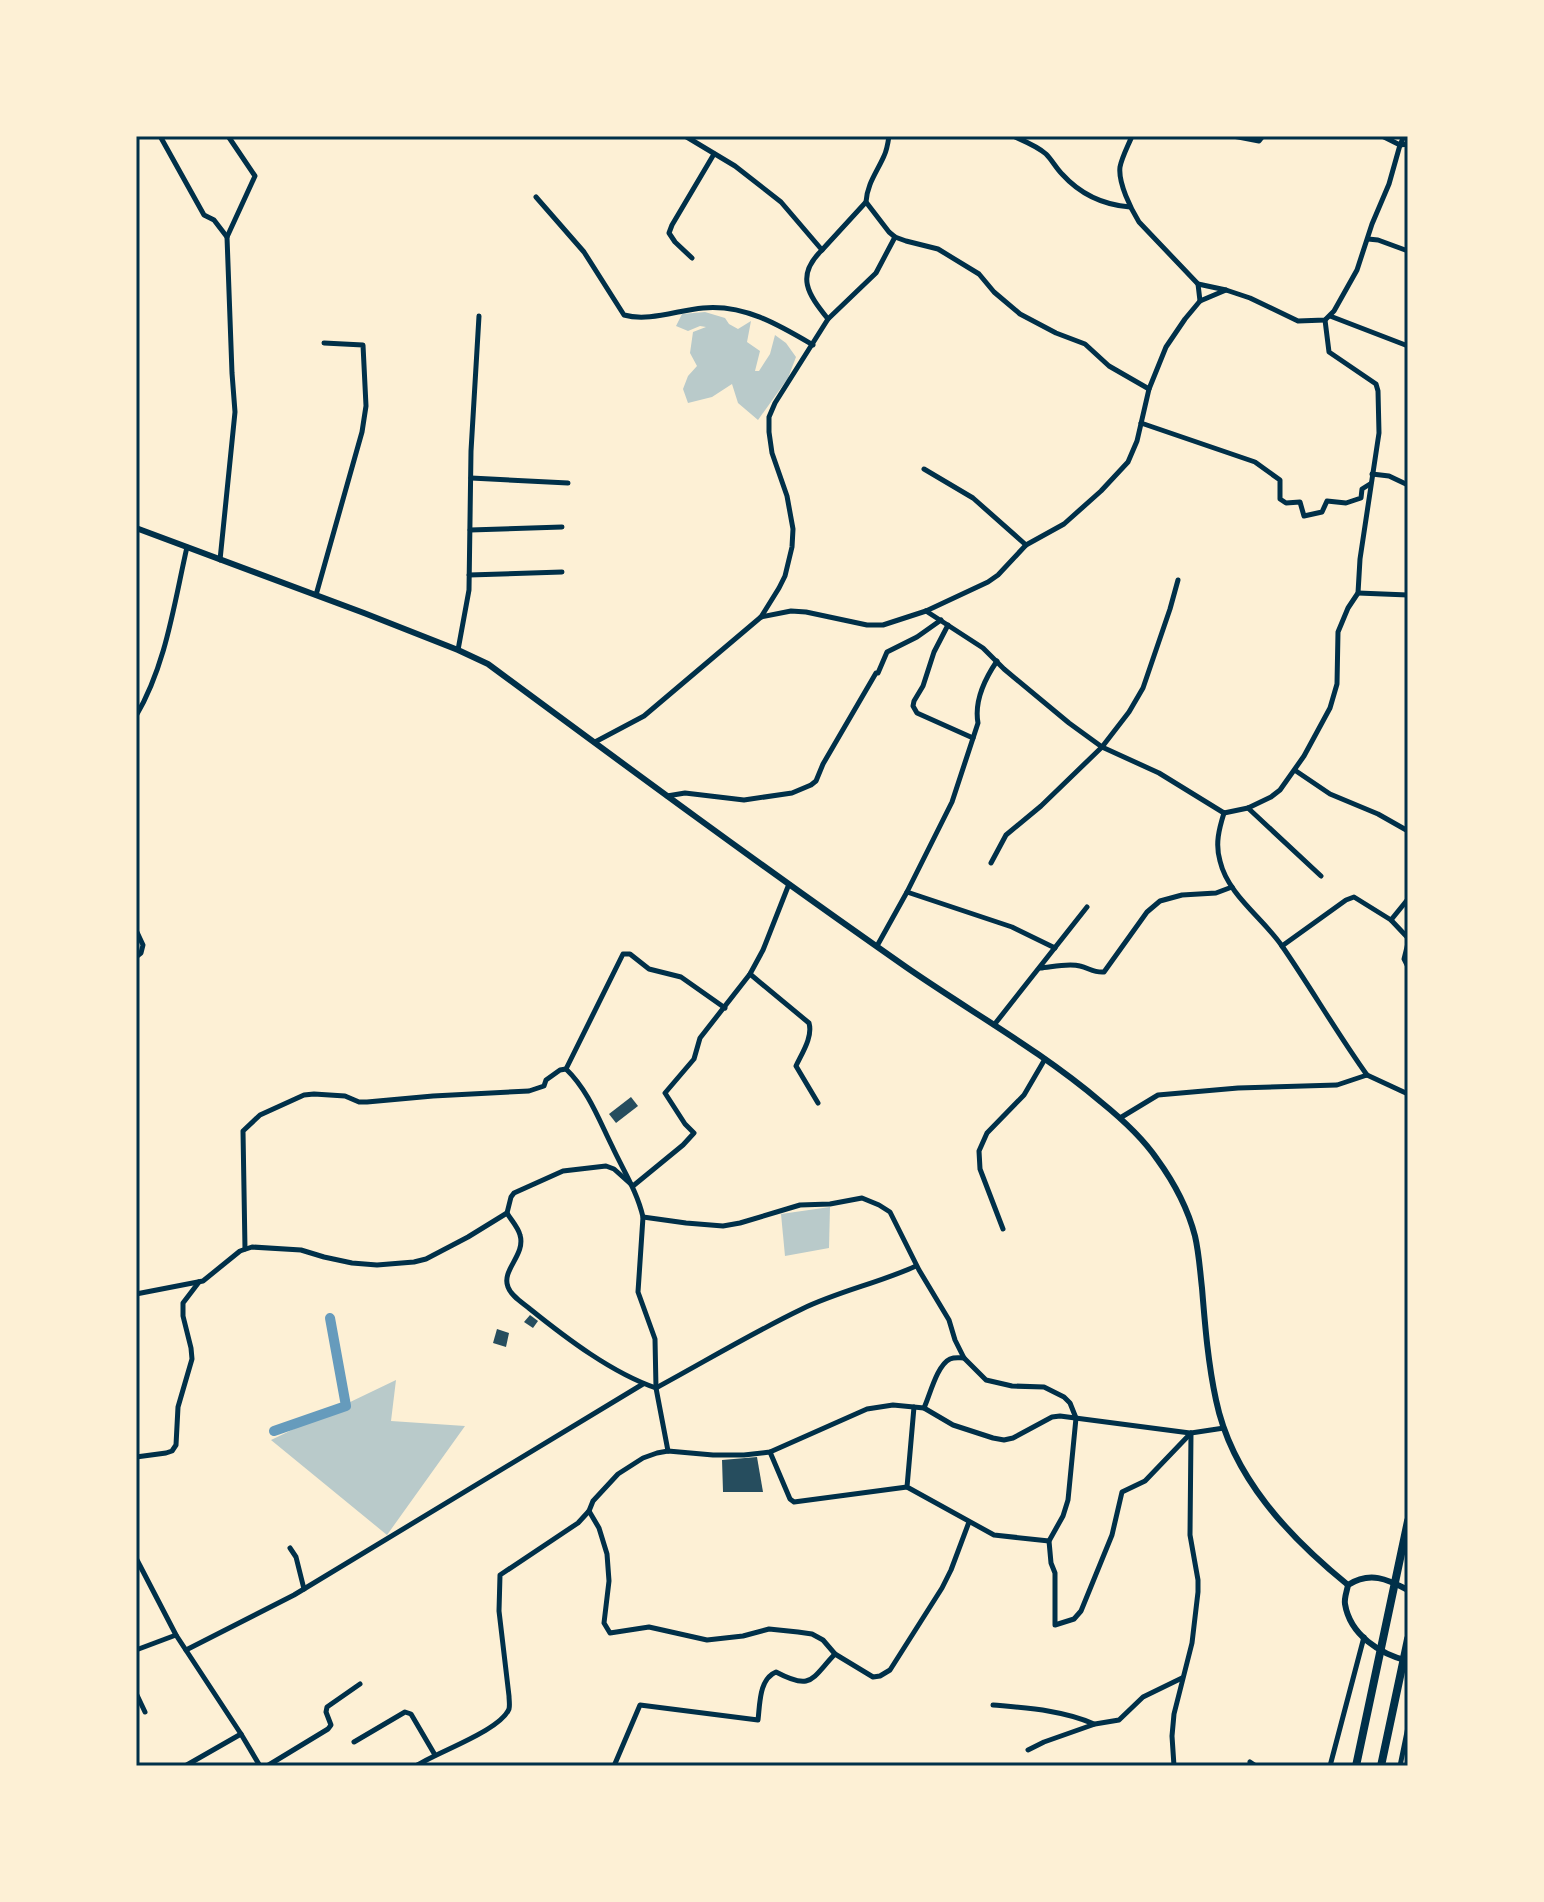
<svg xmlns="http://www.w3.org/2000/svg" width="1544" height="1902" viewBox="0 0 1544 1902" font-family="Arial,sans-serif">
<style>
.green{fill:#b9caca}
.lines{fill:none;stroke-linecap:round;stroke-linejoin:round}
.canal{stroke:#669bbc;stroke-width:10}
.building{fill:#264d5e}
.minor{stroke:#003049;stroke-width:5}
.tertiary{stroke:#003049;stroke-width:6}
.trunk{stroke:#003049;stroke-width:8}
.neatline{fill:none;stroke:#003049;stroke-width:3}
</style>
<rect width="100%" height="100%" fill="#fdf0d5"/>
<!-- green -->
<g class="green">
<path d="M705,312L725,318L729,324L738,329L751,321L747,342L760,351L755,371H759L770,354L775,335L786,343L796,357L788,378L758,420L738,403L732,384L712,397L688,403L683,389L688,376L697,366L690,353L693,332L706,327L700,326L688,331L676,326L682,314Z"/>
<path d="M830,1207L829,1248L785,1256L781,1214Z"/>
<path d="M396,1380L391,1421L465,1426L387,1535L271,1440Z"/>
</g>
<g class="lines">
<!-- canal -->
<path class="canal" d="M274,1431L346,1406L330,1318"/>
</g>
<!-- building -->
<g class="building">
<path d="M631,1097L638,1106L616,1123L609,1114Z"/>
<path d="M530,1315L538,1321L533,1328L524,1322Z"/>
<path d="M497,1329L509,1333L506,1347L493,1343Z"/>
<path d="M757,1457L763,1492H723L722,1460Z"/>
</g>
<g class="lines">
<!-- minor -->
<g class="minor">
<path d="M160,136L204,215L214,220L227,237"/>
<path d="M889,136C888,143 887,150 884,156C877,172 867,184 866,202L889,232L895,237L906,241L938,249L979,274L994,292L1020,314L1056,333L1085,344L1109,366L1149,389"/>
<path d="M1013,136C1024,141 1037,146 1046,154C1052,160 1056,168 1062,174C1080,194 1104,205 1130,207"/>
<path d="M1132,136C1128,146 1122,157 1120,167C1118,183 1131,209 1139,222L1198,284L1226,290"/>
<path d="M1233,136L1259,141L1263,136"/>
<path d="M1382,136L1400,145L1408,144"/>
<path d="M536,197L584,252L624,315C649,322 678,310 703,308C744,304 779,325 813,345"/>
<path d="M1368,239L1378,240L1408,251"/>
<path d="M822,250L866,202"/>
<path d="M692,258L675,242L669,233L672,225L714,154"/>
<path d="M1198,284L1200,301"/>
<path d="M1330,316L1408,346"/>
<path d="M828,319L876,273L895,237"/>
<path d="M1141,423L1255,462L1280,480V499L1286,503L1300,502L1304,516L1322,512L1327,501L1346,503L1361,498L1362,489L1370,484"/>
<path d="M924,469L973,498L1026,545"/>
<path d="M1372,474L1389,476L1408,485"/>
<path d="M471,478L568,483"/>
<path d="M470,530L562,527"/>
<path d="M220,560L235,412L232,373L227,237L255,176L228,136"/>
<path d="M469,575L562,572"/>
<path d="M1358,593L1408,595"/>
<path d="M316,595L362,432L366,406L363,345L324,343"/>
<path d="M926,611L983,648L1004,669L1069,723L1102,747L1159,773L1224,813L1248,808L1271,797L1280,790L1304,756L1330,708L1337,684L1338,632L1348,608L1358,593L1360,559L1379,433L1378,391L1376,384L1329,352L1325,320"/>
<path d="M761,617L791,611L806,612L867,625H883L926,611L988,582L998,575L1026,545L1064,524L1101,491L1128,462L1137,441L1149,389L1166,347L1185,319L1200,301L1226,290L1250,298L1298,321L1325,320L1334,311L1357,270L1372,224L1389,184L1400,145L1404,136"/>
<path d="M948,625L934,652L923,686L914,701L913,706L917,713L973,738"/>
<path d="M458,650L469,590L471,451L479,316"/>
<path d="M136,716C166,665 174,604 187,547"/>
<path d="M595,742L644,716L761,617L779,588L785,576L792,547L793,529L787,496L772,453L769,432V417L775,403L828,319C808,294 795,276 822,250L781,202L735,166L685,136"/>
<path d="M1296,771L1330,794L1378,814L1408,831"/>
<path d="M667,796L685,793L744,800L792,793L811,785L816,781L823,764L876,673H878L887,652L917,637L941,620"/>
<path d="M1248,808L1321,876"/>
<path d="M1224,813C1219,829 1215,844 1220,861C1228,895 1263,918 1282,946C1311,988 1337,1033 1367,1075"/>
<path d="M991,863L1006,835L1041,806L1102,747L1129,712L1143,688L1170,609L1178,580"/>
<path d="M907,892L952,802L978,723C974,701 984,680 997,661"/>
<path d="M1391,920L1408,899"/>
<path d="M136,930L143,945L141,953L136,957"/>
<path d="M1408,943L1404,959L1408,967"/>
<path d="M877,946L907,892L1012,927L1055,948"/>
<path d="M1282,946L1346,900L1354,897L1391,920L1408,938"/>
<path d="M1040,968C1052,967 1068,963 1080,966C1089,968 1094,973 1104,972L1147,912L1160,901L1182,895L1216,893L1232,887"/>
<path d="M750,974L809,1023C813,1037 802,1053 796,1066L818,1103"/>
<path d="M994,1025L1087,907"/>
<path d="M566,1069L623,954H630L649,969L681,977L725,1008"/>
<path d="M1120,1118L1158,1095L1238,1088L1337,1085L1367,1075L1408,1094"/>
<path d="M507,1213C511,1220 518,1227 520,1235C526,1255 501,1270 508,1287C511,1296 523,1303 530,1309C566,1338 612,1373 656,1388C704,1362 752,1333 802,1309C839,1291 879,1283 916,1266"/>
<path d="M643,1217L686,1223L723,1226L740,1223L800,1205L830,1204L862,1198L879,1205L890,1212L919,1270L949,1320L955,1340L964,1358L986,1380L1012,1386L1044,1387L1064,1397L1070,1403L1076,1418L1068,1500L1063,1516L1049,1541L1051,1563L1055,1573V1625L1074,1619L1081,1611L1112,1535L1122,1492L1145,1481L1191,1433"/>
<path d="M1003,1229L980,1169L979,1151L987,1133L1024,1095L1045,1059"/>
<path d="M245,1249L243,1131L260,1115L304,1095L314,1094L345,1096L359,1102H367L433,1096L529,1091L544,1086L546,1080L560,1070L566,1069C588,1090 599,1120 612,1146C623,1170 637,1191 643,1217L638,1292L655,1339L656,1388L668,1451"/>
<path d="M136,1294L203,1281L240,1251L252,1247L301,1250L324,1257L352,1263L377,1265L414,1262L426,1259L468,1237L507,1213L511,1197L514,1193L563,1171L606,1166L614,1169L633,1186L683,1145L694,1133L685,1124L665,1093L694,1059L700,1038L750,974L763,950L789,884"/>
<path d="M914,1407L907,1487L994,1535L1049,1541"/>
<path d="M924,1408C930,1395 937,1365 950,1359C955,1357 959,1358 964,1358"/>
<path d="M770,1452L790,1499L794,1502L907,1487"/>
<path d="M136,1457L166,1453L172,1451L176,1445L178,1407L192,1359L191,1348L183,1316V1303L199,1282"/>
<path d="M589,1511L599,1528L607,1554L609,1581L604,1623L610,1633L649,1627L707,1640L743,1636L769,1629L798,1632L812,1634L823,1640L835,1654L873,1677L880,1676L890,1670L942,1588L951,1570L969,1522"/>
<path d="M290,1548L296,1557L304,1589"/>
<path d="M136,1558L176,1635L241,1734L260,1766"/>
<path d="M136,1650L176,1635"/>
<path d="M186,1650L294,1595L643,1384"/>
<path d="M136,1693L145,1712"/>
<path d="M993,1705C1026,1708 1063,1710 1094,1724"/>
<path d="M354,1742L405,1712L411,1714L435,1755"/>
<path d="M1028,1750L1044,1742L1095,1724L1119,1720L1143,1697L1182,1678"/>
<path d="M1250,1762L1256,1766"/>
<path d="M185,1766L241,1734"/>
<path d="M267,1766L328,1729L331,1725L326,1712L327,1707L360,1684"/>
<path d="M416,1766C437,1752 500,1731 509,1709C510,1705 509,1700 509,1696L499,1611L500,1575L578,1523L589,1511L593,1501L618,1474L643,1458L657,1453L668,1451L713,1455H744L770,1452L867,1409L893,1405L924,1408L953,1425L993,1438L1004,1440L1013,1438L1052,1417L1060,1416L1190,1433"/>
<path d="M614,1766L640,1705L758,1720C760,1704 759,1679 776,1672C812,1691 811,1679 835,1654"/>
<path d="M1174,1766L1172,1736L1174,1714L1192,1643L1198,1592V1580L1190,1535L1191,1433L1224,1428"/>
<path d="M1330,1766L1364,1637"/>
<path d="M1400,1766L1408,1727"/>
</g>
<!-- tertiary -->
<g class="tertiary">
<path d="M136,528L364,613L458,650L488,664C626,766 764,868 906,967C971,1012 1041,1051 1101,1102C1122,1119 1142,1137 1157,1159C1173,1181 1188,1209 1195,1236C1199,1253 1200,1271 1202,1288C1205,1325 1208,1363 1216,1400C1232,1477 1289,1537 1348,1585"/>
<path d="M1408,1590C1387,1579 1370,1571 1348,1585C1347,1591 1344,1598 1345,1604C1350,1635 1380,1654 1408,1661"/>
</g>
<!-- trunk -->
<g class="trunk">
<path d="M1356,1766L1408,1521"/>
<path d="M1381,1766L1408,1639"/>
</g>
</g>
<!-- border -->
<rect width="1544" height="1902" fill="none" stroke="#fdf0d5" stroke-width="276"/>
<rect x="138" y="138" width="1268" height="1626" class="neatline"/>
</svg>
